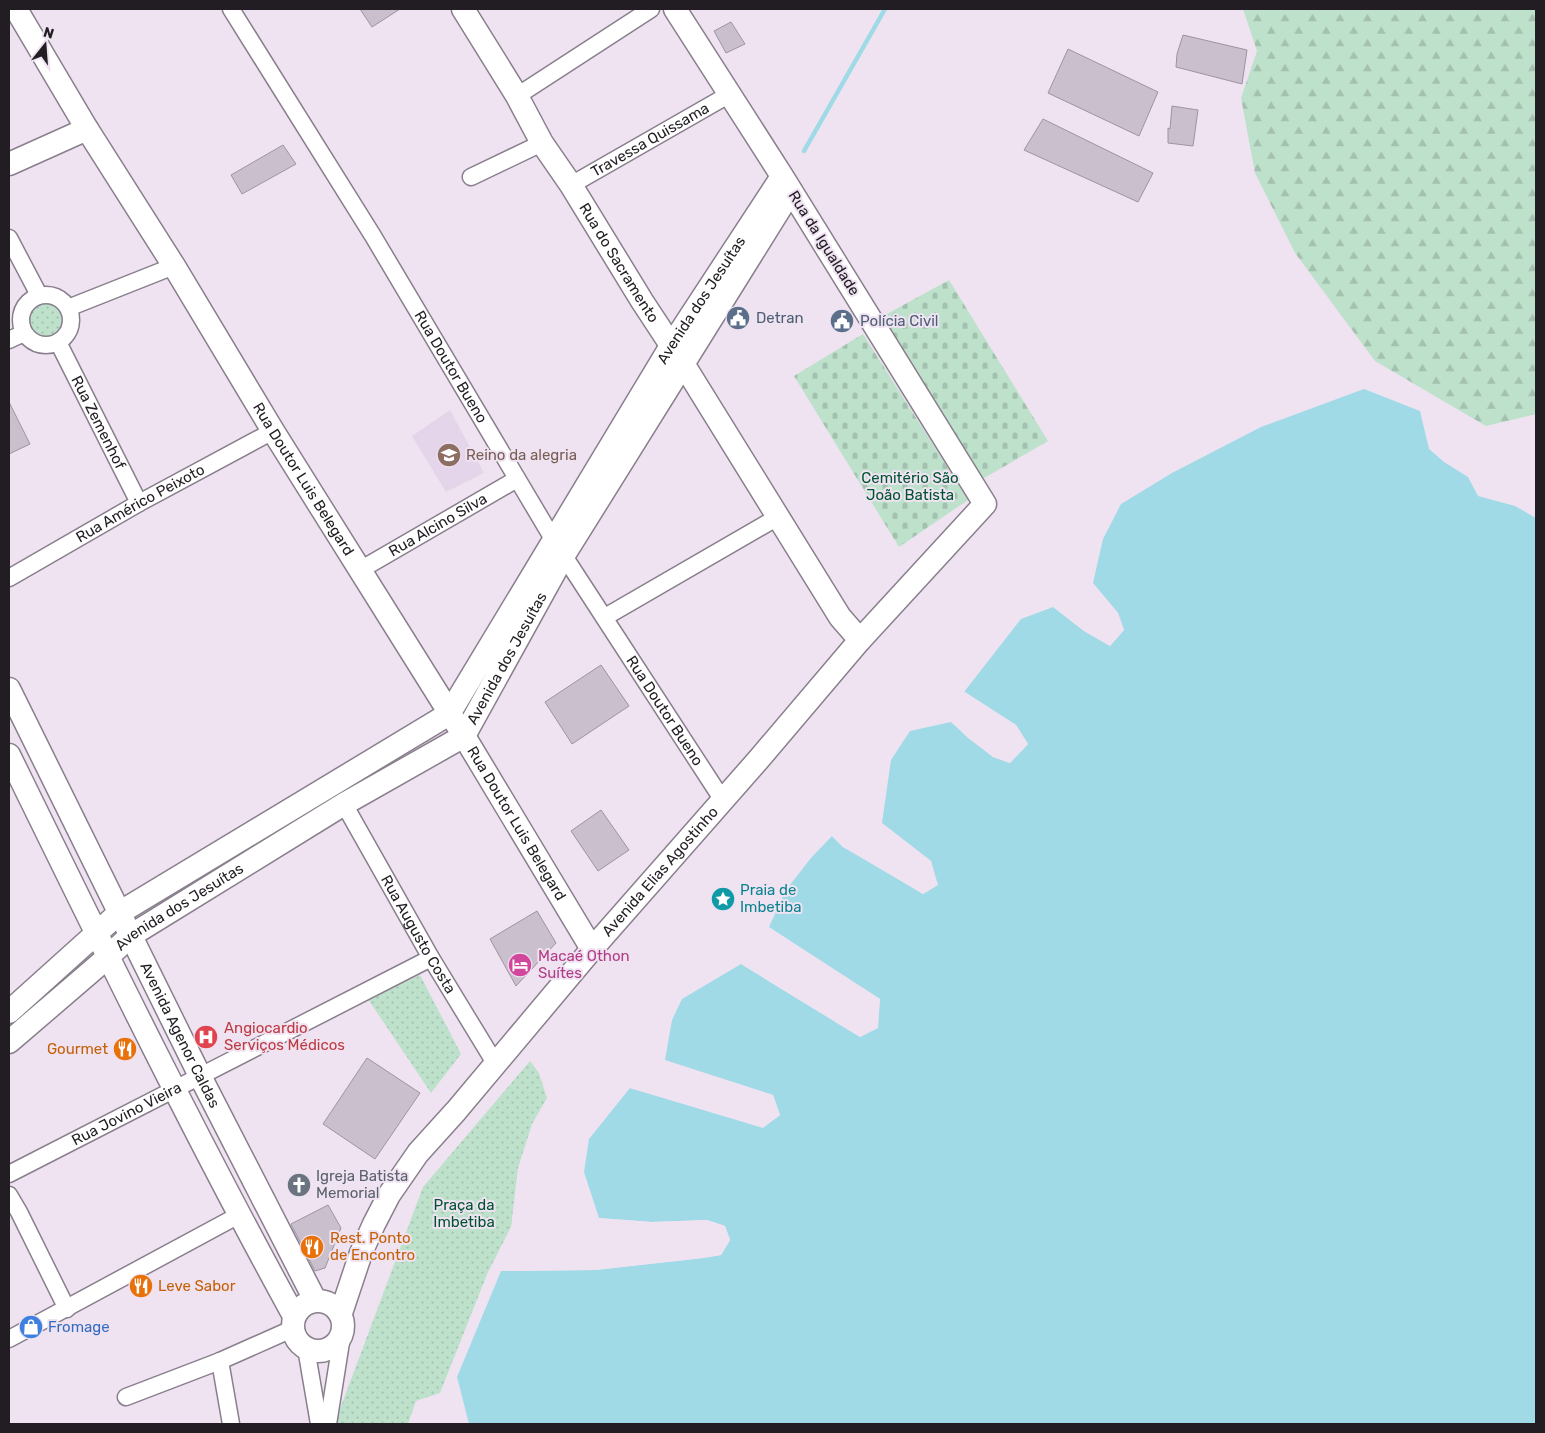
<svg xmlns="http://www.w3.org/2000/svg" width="1545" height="1433" viewBox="0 0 1545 1433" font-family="Rubik,sans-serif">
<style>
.built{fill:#e5d5ea}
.grass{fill:url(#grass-dots)}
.forest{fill:url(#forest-firs)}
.cemetery{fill:url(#cemetery-stones)}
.water{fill:#9fdae6}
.pier{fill:#efe3f2}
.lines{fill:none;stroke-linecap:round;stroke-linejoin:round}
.stream{stroke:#9fdae6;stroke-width:4.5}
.building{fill:#cabfcd;stroke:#9e94a1}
.street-casing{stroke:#897f8c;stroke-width:19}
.secondary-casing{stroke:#897f8c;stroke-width:25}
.street{stroke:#fff;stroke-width:16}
.secondary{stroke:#fff;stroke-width:22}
.labels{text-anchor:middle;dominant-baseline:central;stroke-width:4;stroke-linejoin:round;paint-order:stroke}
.street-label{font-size:15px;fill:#211d22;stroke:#efe3f2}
.service-label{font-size:15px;fill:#4e5e75;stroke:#efe3f2;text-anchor:start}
.education-label{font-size:15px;fill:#785e54;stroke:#efe3f2;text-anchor:start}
.park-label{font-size:15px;fill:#005330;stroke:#efe3f2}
.culture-label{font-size:15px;fill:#0d838f;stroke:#efe3f2;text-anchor:start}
.hotel-label{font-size:15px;fill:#b23c85;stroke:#efe3f2;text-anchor:start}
.health-label{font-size:15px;fill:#be3a42;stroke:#efe3f2;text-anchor:start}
.food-label{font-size:15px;fill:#c56008;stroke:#efe3f2;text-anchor:start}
.worship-label{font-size:15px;fill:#5b616d;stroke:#efe3f2;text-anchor:start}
.shop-label{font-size:15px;fill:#366cbe;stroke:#efe3f2;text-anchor:start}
</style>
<defs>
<pattern id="grass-dots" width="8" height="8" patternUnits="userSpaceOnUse" patternTransform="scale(1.25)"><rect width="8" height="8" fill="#bee1cb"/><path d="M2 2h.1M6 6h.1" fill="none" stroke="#a3c1ae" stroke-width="1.8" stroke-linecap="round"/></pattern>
<pattern id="forest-firs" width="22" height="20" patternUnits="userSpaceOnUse" patternTransform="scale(1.25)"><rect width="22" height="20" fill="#bee1cb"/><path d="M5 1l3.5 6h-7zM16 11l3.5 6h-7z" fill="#a3c1ae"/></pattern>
<pattern id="cemetery-stones" width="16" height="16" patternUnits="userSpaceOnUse" patternTransform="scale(1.25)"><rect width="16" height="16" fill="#bee1cb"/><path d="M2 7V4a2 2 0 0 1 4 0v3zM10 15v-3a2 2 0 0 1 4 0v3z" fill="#a3c1ae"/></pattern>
</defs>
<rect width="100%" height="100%" fill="#efe3f2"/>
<!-- built -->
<path class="built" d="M450,410L484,473L446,492L412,436Z"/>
<!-- grass -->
<g class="grass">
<circle cx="46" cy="320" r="22"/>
<path d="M420,975L461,1054L431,1093L368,999Z"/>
<path d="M530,1061L539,1073L547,1098L532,1124L518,1168L511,1227L488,1272L440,1393L416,1401L408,1424H337V1417L423,1187Z"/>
</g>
<!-- forest -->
<path class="forest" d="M1243,9H1536V414L1486,426L1375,361L1295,253L1255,173L1241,98L1257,51Z"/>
<!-- cemetery -->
<g class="cemetery">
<path d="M949,280L1048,441L979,481L876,320Z"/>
<path d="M863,334L968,500L899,547L794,376Z"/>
</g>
<!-- water -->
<path class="water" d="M1364,389L1420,411L1429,449L1444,462L1468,477L1478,496L1515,506L1536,518V1424H469L457,1377L501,1271L595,1270L703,1258L721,1255L730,1240L725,1226L707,1220L652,1222L599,1218L584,1172L589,1139L630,1088L763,1127L780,1115L773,1095L665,1060L672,1020L682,999L741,964L860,1037L877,1028L880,999L769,927L786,890L811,858L832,836L843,847L923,894L937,885L931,861L882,823L891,760L910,731L951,722L993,757L1010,763L1028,744L1016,725L964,692L1021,619L1053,607L1084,631L1110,646L1124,630L1118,613L1093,583L1103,539L1121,504L1172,473L1261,427Z"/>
<!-- pier -->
<g class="pier">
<path d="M1091,581L1118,613L1124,630L1110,646L1084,631L1051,605H1054L1085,629L1109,643L1121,630L1116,614L1091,584Z"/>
<path d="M962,690L1016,725L1028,744L1010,763L993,757L968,738L949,720H953L994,755L1010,760L1025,744L1014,727L963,694Z"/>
<path d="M879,821L931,861L938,885L923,894L876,865L843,847L830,834H833L845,845L923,891L935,884L928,863L880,824Z"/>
<path d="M767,927L880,999L878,1028L860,1037L741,964L740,961L860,1035L875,1027L877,1000L806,956L768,929Z"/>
<path d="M662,1060L773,1095L780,1115L763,1128L630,1088L631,1085L762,1125L777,1114L771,1097L664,1063Z"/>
<path d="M597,1218L652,1222L707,1220L725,1226L730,1240L721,1255L703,1258L595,1270L501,1271V1269L595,1268L703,1255L719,1253L727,1239L723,1228L706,1222L652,1224L599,1220Z"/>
</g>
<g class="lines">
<!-- stream -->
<path class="stream" d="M804,151L885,9"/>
</g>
<!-- building -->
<g class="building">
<path d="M360,9H400L372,27Z"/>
<path d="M731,22L745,44L726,53L714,31Z"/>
<path d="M1183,35L1247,50L1242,84L1176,67L1177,54Z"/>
<path d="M1068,49L1158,92L1139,136L1048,93Z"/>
<path d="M1172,106L1198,110L1193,146L1168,143V128L1170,129Z"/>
<path d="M1043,119L1153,173L1138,202L1024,150Z"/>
<path d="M283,145L296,164L242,194L231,175Z"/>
<path d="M9,402L30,444L9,454Z"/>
<path d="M601,665L629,706L572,744L545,702Z"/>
<path d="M601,810L629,850L598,871L571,831Z"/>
<path d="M537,911L556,943L516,986L490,939Z"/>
<path d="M367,1058L420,1093L375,1159L323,1124Z"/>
<path d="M328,1205L341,1228L325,1268L315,1271L291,1224Z"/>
</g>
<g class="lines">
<!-- street casing -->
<g class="street-casing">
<g id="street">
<path id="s1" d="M231,9L373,236L553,539L722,799"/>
<path d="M517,96L651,9"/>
<path d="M471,177L542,143"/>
<path id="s2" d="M571,185L730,94"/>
<path d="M9,238L39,295"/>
<circle cx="46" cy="320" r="25"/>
<path d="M68,308L174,266"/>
<path d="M9,340L24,333"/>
<path id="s3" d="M58,342L139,503"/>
<path id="s4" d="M360,570L517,479"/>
<path id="s5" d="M9,578L139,503L273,431"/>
<path d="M605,617L778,517"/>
<path id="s6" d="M344,804L431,958L495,1063"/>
<path id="s7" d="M9,1174L431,958"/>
<path d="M9,1195L19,1212L67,1309"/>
<path d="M9,1339L239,1215"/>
<path d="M306,1348L319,1424"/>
<path d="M220,1361L231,1424"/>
<path d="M126,1397L220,1361L292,1329"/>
<path d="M328,1424L342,1336"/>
</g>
</g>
<!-- secondary casing -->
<g class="secondary-casing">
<g id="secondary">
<path id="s8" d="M16,9L87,129L174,266L273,431L464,736L592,949"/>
<path id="s9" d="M463,9L517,96L542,143L571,185L642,301L684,365L840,617L860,640"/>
<path d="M9,164L87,129"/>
<path id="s10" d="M9,689L200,1076L315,1300"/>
<path d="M9,755C101,943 193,1132 294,1316"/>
<path id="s11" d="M9,1012L119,913L449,714L671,346L781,178"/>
<path id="s12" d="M9,1042L108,957L130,936L344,804L464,736L564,555L791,191"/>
<circle cx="318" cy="1326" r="25"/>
<path id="s13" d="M341,1313L361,1253L374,1224L389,1195L418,1153L456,1111L592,949L759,759L860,640L985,504L782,176L675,9"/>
</g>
</g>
<!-- street -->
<use href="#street" class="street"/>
<!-- secondary -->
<use href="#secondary" class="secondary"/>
</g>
<!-- icons -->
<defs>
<g id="civic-disc" transform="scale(1.25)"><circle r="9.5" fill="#5c6f8a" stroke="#efe3f2"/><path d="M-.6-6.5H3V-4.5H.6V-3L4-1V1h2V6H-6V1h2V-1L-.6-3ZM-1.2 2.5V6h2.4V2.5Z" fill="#fff"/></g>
<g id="school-disc" transform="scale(1.25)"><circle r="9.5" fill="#8d6e63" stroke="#efe3f2"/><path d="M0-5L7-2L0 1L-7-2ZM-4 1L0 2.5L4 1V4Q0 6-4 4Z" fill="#fff"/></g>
<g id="sight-disc" transform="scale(1.25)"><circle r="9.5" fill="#0f9aa8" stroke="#efe3f2"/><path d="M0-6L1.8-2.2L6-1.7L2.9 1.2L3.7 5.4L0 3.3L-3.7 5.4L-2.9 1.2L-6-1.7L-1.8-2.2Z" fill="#fff"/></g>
<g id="hotel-disc" transform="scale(1.25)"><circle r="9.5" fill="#d1479c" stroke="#efe3f2"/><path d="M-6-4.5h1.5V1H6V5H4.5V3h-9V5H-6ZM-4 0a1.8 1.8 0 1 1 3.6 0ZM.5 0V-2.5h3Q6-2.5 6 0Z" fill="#fff"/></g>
<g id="hospital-disc" transform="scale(1.25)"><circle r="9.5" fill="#e0444e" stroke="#efe3f2"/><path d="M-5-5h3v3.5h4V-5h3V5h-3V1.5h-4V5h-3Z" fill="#fff"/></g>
<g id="restaurant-disc" transform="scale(1.25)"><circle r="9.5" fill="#e8710a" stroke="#efe3f2"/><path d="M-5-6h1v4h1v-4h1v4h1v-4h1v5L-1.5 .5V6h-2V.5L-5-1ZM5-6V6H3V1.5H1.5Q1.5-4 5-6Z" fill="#fff"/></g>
<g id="church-disc" transform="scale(1.25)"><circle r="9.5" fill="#6b7280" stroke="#efe3f2"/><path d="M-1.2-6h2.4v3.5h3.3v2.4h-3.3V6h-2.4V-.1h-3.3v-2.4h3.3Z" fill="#fff"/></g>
<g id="shop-disc" transform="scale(1.25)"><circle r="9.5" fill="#3f7fe0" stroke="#efe3f2"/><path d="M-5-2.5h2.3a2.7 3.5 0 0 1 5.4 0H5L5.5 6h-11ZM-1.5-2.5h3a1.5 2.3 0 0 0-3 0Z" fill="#fff"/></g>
</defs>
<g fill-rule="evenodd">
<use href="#civic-disc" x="738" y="318"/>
<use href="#civic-disc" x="842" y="321"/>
<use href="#school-disc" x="449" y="455"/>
<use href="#sight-disc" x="723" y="899"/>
<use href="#hotel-disc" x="520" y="965"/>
<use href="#hospital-disc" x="206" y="1037"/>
<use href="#restaurant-disc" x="125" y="1049"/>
<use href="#church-disc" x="299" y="1185"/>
<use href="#restaurant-disc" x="312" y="1247"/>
<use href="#restaurant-disc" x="141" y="1286"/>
<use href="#shop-disc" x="31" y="1327"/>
</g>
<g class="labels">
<!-- street labels -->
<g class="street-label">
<text stroke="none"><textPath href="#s2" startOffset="91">Travessa Quissama</textPath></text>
<text transform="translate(824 243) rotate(58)">Rua da Igualdade</text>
<text stroke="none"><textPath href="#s9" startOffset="298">Rua do Sacramento</textPath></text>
<text stroke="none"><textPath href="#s11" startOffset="1018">Avenida dos Jesuítas</textPath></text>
<text stroke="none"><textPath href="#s1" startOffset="420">Rua Doutor Bueno</textPath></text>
<text stroke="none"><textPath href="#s3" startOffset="90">Rua Zemenhof</textPath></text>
<text stroke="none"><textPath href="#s8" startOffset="551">Rua Doutor Luis Belegard</textPath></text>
<text stroke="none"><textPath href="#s5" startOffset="151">Rua Américo Peixoto</textPath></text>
<text stroke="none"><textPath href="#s4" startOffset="90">Rua Alcino Silva</textPath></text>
<text stroke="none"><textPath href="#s12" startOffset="639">Avenida dos Jesuítas</textPath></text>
<text stroke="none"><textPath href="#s1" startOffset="825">Rua Doutor Bueno</textPath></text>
<text stroke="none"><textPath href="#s8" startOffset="956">Rua Doutor Luis Belegard</textPath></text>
<text stroke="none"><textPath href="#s13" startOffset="550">Avenida Elias Agostinho</textPath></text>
<text stroke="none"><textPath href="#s12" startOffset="218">Avenida dos Jesuítas</textPath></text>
<text stroke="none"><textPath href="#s6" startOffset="150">Rua Augusto Costa</textPath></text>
<text stroke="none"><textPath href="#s10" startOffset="386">Avenida Agenor Caldas</textPath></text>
<text stroke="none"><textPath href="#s7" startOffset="132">Rua Jovino Vieira</textPath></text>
</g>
<!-- service labels -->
<g class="service-label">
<text x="756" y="318">Detran</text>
<text x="860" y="321">Polícia Civil</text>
</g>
<!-- education labels -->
<g class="education-label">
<text x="466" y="455">Reino da alegria</text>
</g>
<!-- park labels -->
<g class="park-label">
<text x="910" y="478">Cemitério São<tspan x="910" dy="17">João Batista</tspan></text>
<text x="464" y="1205">Praça da<tspan x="464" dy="17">Imbetiba</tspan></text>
</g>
<!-- culture labels -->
<g class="culture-label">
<text x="740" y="890">Praia de<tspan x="740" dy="17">Imbetiba</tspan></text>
</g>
<!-- hotel labels -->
<g class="hotel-label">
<text x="538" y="956">Macaé Othon<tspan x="538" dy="17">Suítes</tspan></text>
</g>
<!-- health labels -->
<g class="health-label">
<text x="224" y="1028">Angiocardio<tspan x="224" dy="17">Serviços Médicos</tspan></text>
</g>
<!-- food labels -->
<g class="food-label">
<text x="108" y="1049" text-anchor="end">Gourmet</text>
<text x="330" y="1238">Rest. Ponto<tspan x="330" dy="17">de Encontro</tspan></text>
<text x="158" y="1286">Leve Sabor</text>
</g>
<!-- worship labels -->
<g class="worship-label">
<text x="316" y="1176">Igreja Batista<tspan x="316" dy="17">Memorial</tspan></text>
</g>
<!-- shop labels -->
<g class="shop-label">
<text x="48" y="1327">Fromage</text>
</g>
</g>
<!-- border -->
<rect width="1545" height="1433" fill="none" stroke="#211d22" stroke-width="20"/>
<!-- north arrow -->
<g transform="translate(45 45) rotate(17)" stroke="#efe3f2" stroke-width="4" paint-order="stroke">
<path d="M0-4L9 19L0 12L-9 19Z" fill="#211d22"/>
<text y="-8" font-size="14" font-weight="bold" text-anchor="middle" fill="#211d22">N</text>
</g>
</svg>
